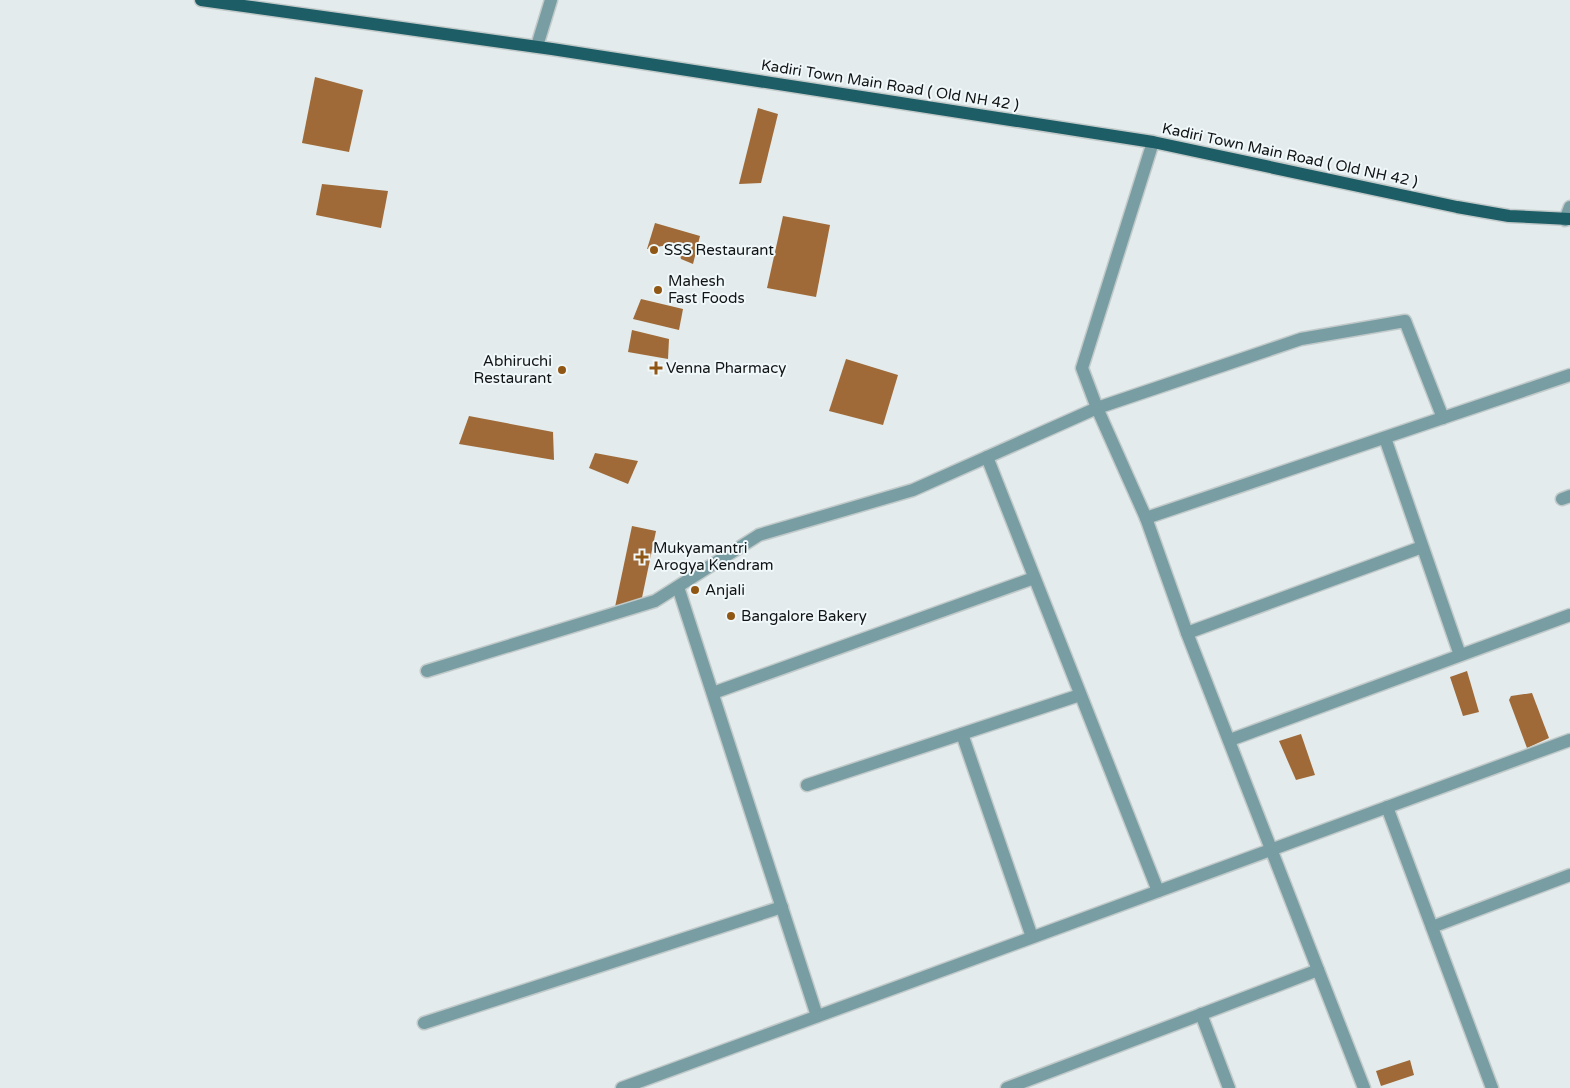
<svg xmlns="http://www.w3.org/2000/svg" width="1570" height="1088" viewBox="0 0 1570 1088" font-family="'Varela Round',sans-serif">
<style>
.building{fill:#9f6a37}
.lines{fill:none;stroke-linecap:round;stroke-linejoin:round}
.street-casing{stroke:#c1c9c9;stroke-width:15}
.primary-casing{stroke:#c1c9c9;stroke-width:15}
.street{stroke:#789ea4;stroke-width:12}
.primary{stroke:#1d5d66;stroke-width:12}
.poi-dot{fill:#905613;stroke:#f1f8fa;stroke-width:2}
.labels{text-anchor:middle;dominant-baseline:central;stroke-width:4;stroke-linejoin:round;paint-order:stroke}
.street-label{font-size:15px;fill:#111414;stroke:#f1f8fa}
.poi-label{font-size:15px;fill:#111414;stroke:#f1f8fa;text-anchor:start}
</style>
<rect width="100%" height="100%" fill="#e3ebec"/>
<!-- building -->
<g class="building">
<path d="M315,77L363,90L349,152L302,143Z"/>
<path d="M758,108L778,114L761,183L739,184Z"/>
<path d="M322,184L388,191L381,228L316,215Z"/>
<path d="M783,216L830,225L816,297L767,288Z"/>
<path d="M655,223L700,236L693,264L681,259L677,243L647,249Z"/>
<path d="M641,299L683,309L679,330L633,319Z"/>
<path d="M632,330L669,339L668,359L628,352Z"/>
<path d="M846,359L898,375L883,425L829,411Z"/>
<path d="M469,416L553,432L554,460L459,444Z"/>
<path d="M595,453L638,461L628,484L589,468Z"/>
<path d="M632,526L656,531L639,612L615,607Z"/>
<path d="M1467,671L1479,712L1463,716L1450,677Z"/>
<path d="M1532,693L1549,738L1527,748L1509,700L1511,696Z"/>
<path d="M1301,734L1315,775L1296,780L1279,741Z"/>
<path d="M1410,1060L1414,1075L1381,1086L1376,1071Z"/>
</g>
<g class="lines">
<!-- street casing -->
<g class="street-casing">
<g id="street">
<path d="M537,46L551,0"/>
<path d="M1153,142L1082,368L1097,408L1146,518L1187,633L1364,1088"/>
<path d="M1565,220L1570,207"/>
<path d="M1385,438L1460,655"/>
<path d="M987,457L1158,891"/>
<path d="M1562,499L1570,496"/>
<path d="M1146,518L1570,375"/>
<path d="M678,587L817,1016"/>
<path d="M1187,633L1422,547"/>
<path d="M427,671L655,601L759,535L913,490L1097,408L1301,339L1405,321L1443,418"/>
<path d="M713,693L1034,578"/>
<path d="M962,734L1032,937"/>
<path d="M1230,740L1570,615"/>
<path d="M807,785L1080,695"/>
<path d="M1387,807L1492,1088"/>
<path d="M1432,927L1570,875"/>
<path d="M1201,1014L1229,1088"/>
<path d="M424,1023L782,907"/>
<path d="M622,1088L1570,740"/>
<path d="M1007,1088L1318,970"/>
</g>
</g>
<!-- primary casing -->
<g class="primary-casing">
<path id="primary" d="M201,0L552,49L1153,142L1457,207L1509,216L1570,219"/>
</g>
<!-- street -->
<use href="#street" class="street"/>
<!-- primary -->
<use href="#primary" class="primary"/>
</g>
<!-- markers -->
<g class="poi-dot">
<circle cx="654" cy="250" r="5"/>
<circle cx="658" cy="290" r="5"/>
<path d="M653.5 360.5h5v5h5v5h-5v5h-5v-5h-5v-5h5z"/>
<circle cx="562" cy="370" r="5"/>
<path d="M639.5 549.5h5v5h5v5h-5v5h-5v-5h-5v-5h5z"/>
<circle cx="695" cy="590" r="5"/>
<circle cx="731" cy="616" r="5"/>
</g>
<g class="labels">
<!-- street labels -->
<g class="street-label">
<text transform="translate(890 85) rotate(9)">Kadiri Town Main Road ( Old NH 42 )</text>
<text transform="translate(1290 155) rotate(12)">Kadiri Town Main Road ( Old NH 42 )</text>
</g>
<!-- poi labels -->
<g class="poi-label">
<text x="664" y="250">SSS Restaurant</text>
<text x="668" y="281">Mahesh<tspan x="668" dy="17">Fast Foods</tspan></text>
<text x="552" y="361" text-anchor="end">Abhiruchi<tspan x="552" dy="17">Restaurant</tspan></text>
<text x="666" y="368">Venna Pharmacy</text>
<text x="653" y="548">Mukyamantri<tspan x="653" dy="17">Arogya Kendram</tspan></text>
<text x="705" y="590">Anjali</text>
<text x="741" y="616">Bangalore Bakery</text>
</g>
</g>
</svg>
